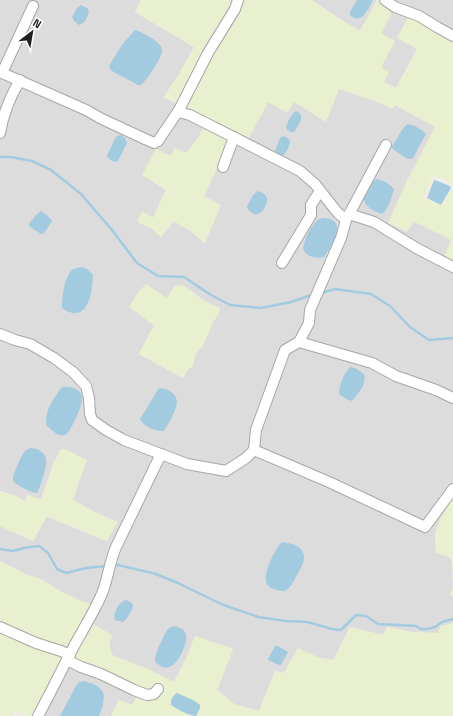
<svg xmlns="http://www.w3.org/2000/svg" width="453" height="716" viewBox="0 0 453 716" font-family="'Space Grotesk',sans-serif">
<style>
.residential{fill:#dddcdc;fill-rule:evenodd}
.farmland{fill:#e9f0cf}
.water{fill:#a3cbe0}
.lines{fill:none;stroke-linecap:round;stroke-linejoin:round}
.stream{stroke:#a3cbe0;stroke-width:2.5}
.minor-casing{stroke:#a6a6a6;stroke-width:12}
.minor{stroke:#fff;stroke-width:10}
</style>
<rect width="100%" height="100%" fill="#f0eee5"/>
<!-- residential -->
<g class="residential">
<path d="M0,0H141L135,12L194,47L179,74L164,97L247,141L268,102H293L339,89L378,102L392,109L395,105L435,127L406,183L411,224L413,221L452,240L443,259L453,264V498L440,520L435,535L436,552L451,558L452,565L453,588L450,595L453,596V623L441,626L438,633L411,632L388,627L383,635L350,627L333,661L317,657L298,648L284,673L275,671L259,711L234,704L217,690L233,649L195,636L186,659L174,682L150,670L112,655L109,644L112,635L84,619L91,605L79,600L60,591L43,580L25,574L0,561V526L33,541L46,516L106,541L93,511L73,500L80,478L87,460L54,462L41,499L25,501L16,496L0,491ZM205,125L219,164L204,196V243L192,232L174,221L161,237L151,228L137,222L142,212L153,218L166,190L143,175L156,149L170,156L186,153L196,141ZM190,290L204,301L220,308L219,312L212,324L203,345L196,354L183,378L139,354L154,325L129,307L168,298Z"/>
<path d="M312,0H377L360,31L338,18Z"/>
<path d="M380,0H453V38L417,49L396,88L384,82L382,68L383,63L395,41L381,34Z"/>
<path d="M62,663L141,691L132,705L119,700L111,716H33L40,708Z"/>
</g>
<!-- farmland -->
<g class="farmland">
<path d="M141,0H312L338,18L360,31L377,0H380L394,9L381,34L395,41L383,63L382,68L389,72L384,82L396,88L417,49L397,38L410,14L453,38V184L444,179L434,176L432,177L424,197L425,199L442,206L453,188V264L443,259L451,240L414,221L407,232L388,223L406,183L435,127L395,105L392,109L378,102L339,89L326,122L294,102L287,113L268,102L247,141L178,105L164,97L179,74L194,47L135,12Z"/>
<path d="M205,125L232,139L218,164L204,196L221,205L205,243L192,232L174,221L161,237L151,228L137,222L142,212L153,218L166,190L142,175L156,149L170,156L175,148L186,153L196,141Z"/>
<path d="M146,284L167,298L175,285L184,286L190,290L204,301L220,308L219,312L212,324L203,345L196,354L192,367L188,369L183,378L139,354L154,325L129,307L138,292Z"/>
<path d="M61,449L67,450L87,460L80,478L73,500L93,511L118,522L107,541L47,516L33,541L0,526V491L16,496L25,501L27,495L41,499L54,462Z"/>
<path d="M453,498V582L452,565L451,558L436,552L435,534L440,520Z"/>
<path d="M0,561L25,574L43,580L60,591L79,600L92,605L66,649L40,708L33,716H28L15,712L13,716H0V621L2,614L0,613Z"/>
<path d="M453,623V716H196L200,708L193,700L180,694L183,712L194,716H111L119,700L132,705L141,691L73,660L93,624L112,635L109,644L112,655L150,670L174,682L186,659L195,636L233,649L217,690L234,704L259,711L275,671L284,673L298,648L317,657L333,660L350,627L383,635L387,627L411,632L432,633H438L441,626Z"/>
</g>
<!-- water -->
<g class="water">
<path d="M357,0H373C368,9 361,26 350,15V12Z"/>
<path d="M81,5L87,8L89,11C88,17 85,23 79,25L74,21L72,17L77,8Z"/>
<path d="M135,30C142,32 162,42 162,50C163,57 146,81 141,85H138L112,71L110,69L109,66L122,45Z"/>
<path d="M296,111C306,115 299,125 294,132H291L287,130L286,127C288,121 291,114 296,111Z"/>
<path d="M408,124C414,125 422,129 426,134L413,158L410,159L406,158L394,150L392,148V146L404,127Z"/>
<path d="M121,135L125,138L127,143L118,161C115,163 111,160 108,158L107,156L115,138L117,136Z"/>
<path d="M283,136L288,138L290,141C289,147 287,153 282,156L275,153V151L280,138Z"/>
<path d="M377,179C383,180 390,184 394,189C392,197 388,209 382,214C375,212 363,206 364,197C365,194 367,191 368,188C371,184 373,181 377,179Z"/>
<path d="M434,180H435L450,186L451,188L441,205L427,198Z"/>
<path d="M258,191C260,192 265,193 266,196C270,201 262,217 254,214C250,212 248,210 247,207C250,201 252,194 258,191Z"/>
<path d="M41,211L48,216L52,221L44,233L41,234L30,227L29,224L35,216Z"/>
<path d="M322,218C350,218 332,245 324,257C316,259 305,257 303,248C305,238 312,221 322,218Z"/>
<path d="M82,267L87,269L93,275C92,287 91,315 73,313C68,312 66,311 62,308C62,298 64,277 72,270C75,268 78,268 82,267Z"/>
<path d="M350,367L355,368L364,374C367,384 359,393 352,401L346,399L339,394C339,386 344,373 350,367Z"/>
<path d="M62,387C70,386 80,388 82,397C84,403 70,434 65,435C57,437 51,429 46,425C45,410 53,399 62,387Z"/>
<path d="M159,388C162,388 165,389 168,390C187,398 170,420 164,431C156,432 143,426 140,419Z"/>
<path d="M30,448C36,448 44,451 46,458C48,464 41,486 37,493C33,493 14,485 13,480C12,477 20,458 23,454C25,451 27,449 30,448Z"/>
<path d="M282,542C290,543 302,545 304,555C305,561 300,570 297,575C294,580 291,588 286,590C282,592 276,590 271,588C266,585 265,581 266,575C267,566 275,549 282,542Z"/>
<path d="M126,600C135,603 134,606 130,613C128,617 126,619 123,622L115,620L114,616C116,610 119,602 126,600Z"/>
<path d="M176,626C180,628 184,629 186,634C188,642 178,666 169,667C164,669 158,665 155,661C155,654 164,633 169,628C172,626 173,627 176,626Z"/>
<path d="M275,646H278L288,652L281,665H279L268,660V659Z"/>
<path d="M84,681C107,687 107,695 99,716H60L76,686L79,682Z"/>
<path d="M177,693L193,700L200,705V708L196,716C187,715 179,710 171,705C170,701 173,695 177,693Z"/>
</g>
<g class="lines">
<!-- stream -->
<g class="stream">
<path d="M0,157H11L32,161L51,170L81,194L112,230L137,263L158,276L184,277L211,295L230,305L261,308L291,302L314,294"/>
<path d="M321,293L335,289L371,294L390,306L410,327L429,340L453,338"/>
<path d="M0,549L13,551L24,548L39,546L48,553L57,569L66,573L86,568L107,566"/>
<path d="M112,566L118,565L156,574L178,583L221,604L258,617L286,621L307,622L318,625L332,629L341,630L356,615L366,616L378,624L416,626L421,629H428L435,627L442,622L453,619"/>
</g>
<!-- minor casing -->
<g class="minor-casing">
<g id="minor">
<path d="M385,0L395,7L419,16L437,27L453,36"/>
<path d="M0,72L86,110L102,119L145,139L154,143L158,141L179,110L208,53L235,9L238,0"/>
<path d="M2,73L33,6"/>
<path d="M178,112L190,115L300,171L315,184L337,212L346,220"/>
<path d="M0,133C3,114 10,97 20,80"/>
<path d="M223,167L234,137"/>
<path d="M349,214L374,222L418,249L453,267"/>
<path d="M282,263L311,215V205L320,191"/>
<path d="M0,334L15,340L30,344L54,358L73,372L86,386L89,398L90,414L92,420L106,430L124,440L187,464L226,471L246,458L254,450L329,482L425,527L453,489"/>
<path d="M299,342L372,363L396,376L436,390L453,398"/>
<path d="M254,450L256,430L285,350L299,342L309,323L310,310L341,238L346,220L386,145"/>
<path d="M0,627L36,643L61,651L70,655"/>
<path d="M67,660L81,667L101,674L134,690L147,695L154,694L158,689"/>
<path d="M38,716C50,694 61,671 73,648C83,629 95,611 103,591C108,577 110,561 116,547L161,454"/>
</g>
</g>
<!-- minor -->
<use href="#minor" class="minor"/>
</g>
<!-- north arrow -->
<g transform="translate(32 32) rotate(31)" stroke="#ffffff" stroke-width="3" paint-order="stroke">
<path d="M0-3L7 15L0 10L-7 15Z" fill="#1f1f1f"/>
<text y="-6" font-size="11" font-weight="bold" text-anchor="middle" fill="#1f1f1f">N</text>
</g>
</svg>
